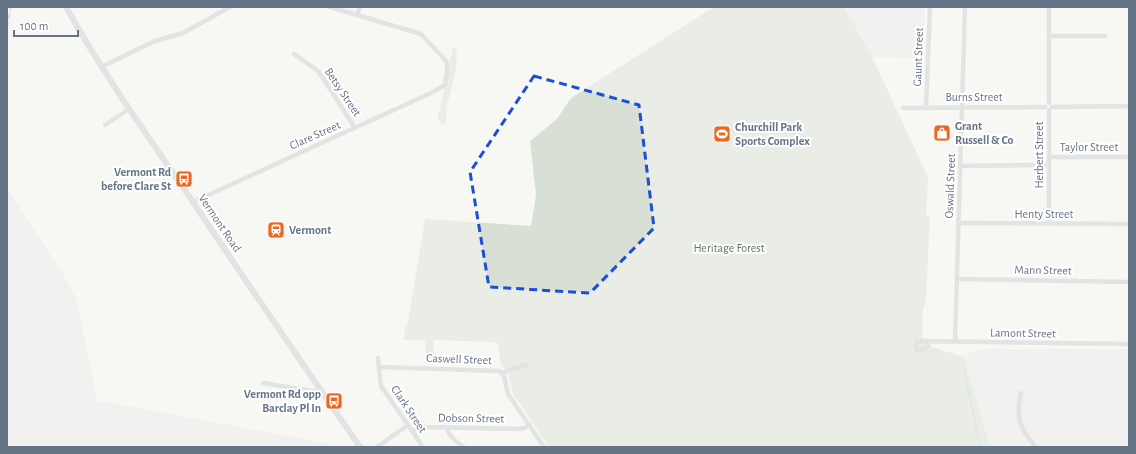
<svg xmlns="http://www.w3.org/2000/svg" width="1136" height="454" viewBox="0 0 1136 454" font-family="'Alegreya Sans',sans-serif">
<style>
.built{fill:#e8e9e8}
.green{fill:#d8e0d5}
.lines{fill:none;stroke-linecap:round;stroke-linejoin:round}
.stream{stroke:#c3ccd2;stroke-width:1.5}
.minor{stroke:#c7cace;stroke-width:4.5}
.tertiary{stroke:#c7cace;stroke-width:6}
.rail{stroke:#a7acb3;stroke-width:1.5;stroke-dasharray:6 3;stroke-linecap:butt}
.marked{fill:none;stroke:#1d4ed8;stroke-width:3;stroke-dasharray:8 5;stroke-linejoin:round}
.labels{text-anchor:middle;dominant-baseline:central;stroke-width:4;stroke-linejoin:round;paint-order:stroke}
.street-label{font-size:12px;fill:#657487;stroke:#fff}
.poi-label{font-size:12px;font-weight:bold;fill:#657487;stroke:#fff;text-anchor:start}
.park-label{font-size:12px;fill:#627960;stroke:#fff}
</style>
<rect width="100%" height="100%" fill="#f7f8f4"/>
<!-- built -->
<g class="built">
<path d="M844,7H925L923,58L872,57Z"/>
<path d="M8,189L63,274L76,298L98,402H107L326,443L329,447H7Z"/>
<path d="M977,349H1129V447H990L964,357Z"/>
</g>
<!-- green -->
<g class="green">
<path d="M714,7H844L872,57L928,177L926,216H930L926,301L923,309L922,337L932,347L964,357L990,447H549L513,394L508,374L501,365L497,342L433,340L435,362H426L425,340H404L405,327H407L425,219L531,226L536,195L530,141L557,119L571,98Z"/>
<path d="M453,47L456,48C459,65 451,91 446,108L447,111L445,124L443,125C437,120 436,116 440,109Z"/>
</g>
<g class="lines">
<!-- stream -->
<path class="stream" d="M964,368L980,447"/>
<!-- minor -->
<g class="minor">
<path d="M357,15L360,7"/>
<path d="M1049,36H1105"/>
<path d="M294,54L314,68L319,72L355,128"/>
<path d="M101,67L155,41L183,33L230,7"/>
<path d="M1049,103V7"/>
<path d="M926,107L930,7"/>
<path d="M1052,107L1129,106"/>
<path d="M903,108L1045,107"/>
<path d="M105,125L129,109"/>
<path d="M1049,157H1129"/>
<path d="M960,166L1049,165"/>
<path d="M193,202L433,92L445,85L447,72V62L421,34L330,7"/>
<path d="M959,223L1129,224"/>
<path d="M1049,223V110"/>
<path d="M957,279L1129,282"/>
<path d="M955,341L965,7"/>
<path d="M928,342V346C924,350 922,351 916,349L917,341L1129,344"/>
<path d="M378,358L381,386L423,447"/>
<path d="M379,367L500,371L504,376L508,394L544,447"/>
<path d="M503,373L514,368L527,365"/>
<path d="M263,383L312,391H321"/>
<path d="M1021,393C1015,419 1020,427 1035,447"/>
<path d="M447,428C449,437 457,442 464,447"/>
<path d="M412,431L421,427L517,429L524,428L530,425"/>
<path d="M377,447L408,425"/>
</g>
<!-- tertiary -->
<path class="tertiary" d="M66,7C104,75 149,138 193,202C248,285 304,366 360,447"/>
<!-- rail -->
<path class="rail" d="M7,28L11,7"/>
</g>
<!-- marked area -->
<path d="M0 0H1136V454H0ZM534,76L639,105L654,228L590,293L489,287L470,172Z" fill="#f7f8f4" fill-opacity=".55" fill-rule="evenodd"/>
<path class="marked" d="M534,76L639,105L654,228L590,293L489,287L470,172Z"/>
<!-- icons -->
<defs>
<g id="shop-square" transform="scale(0.9)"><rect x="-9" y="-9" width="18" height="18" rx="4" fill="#ea6821" stroke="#fff"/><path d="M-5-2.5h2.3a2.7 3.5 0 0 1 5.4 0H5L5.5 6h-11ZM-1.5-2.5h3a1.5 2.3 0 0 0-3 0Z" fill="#fff"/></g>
<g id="stadium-square" transform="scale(0.9)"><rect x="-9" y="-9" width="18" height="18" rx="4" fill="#ea6821" stroke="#fff"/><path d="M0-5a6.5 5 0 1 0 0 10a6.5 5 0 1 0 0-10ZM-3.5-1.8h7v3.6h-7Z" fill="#fff"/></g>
<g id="bus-square" transform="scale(0.9)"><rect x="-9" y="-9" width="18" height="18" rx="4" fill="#ea6821" stroke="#fff"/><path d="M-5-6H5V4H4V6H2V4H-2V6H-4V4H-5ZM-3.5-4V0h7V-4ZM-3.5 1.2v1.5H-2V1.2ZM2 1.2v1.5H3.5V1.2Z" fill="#fff"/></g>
<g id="station-square" transform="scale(0.9)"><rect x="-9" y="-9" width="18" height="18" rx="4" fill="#ea6821" stroke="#fff"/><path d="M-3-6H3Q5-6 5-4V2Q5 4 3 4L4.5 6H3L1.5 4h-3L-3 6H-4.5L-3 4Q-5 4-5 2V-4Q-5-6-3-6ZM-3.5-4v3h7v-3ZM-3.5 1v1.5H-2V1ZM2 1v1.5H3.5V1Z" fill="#fff"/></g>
</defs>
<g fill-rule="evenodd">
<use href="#shop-square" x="942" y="133"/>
<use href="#stadium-square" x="722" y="134"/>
<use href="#bus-square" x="184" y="179"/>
<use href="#station-square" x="276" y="230"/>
<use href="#bus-square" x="334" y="401"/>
</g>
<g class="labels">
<!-- street labels -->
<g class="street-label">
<text transform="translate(918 57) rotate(-88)">Gaunt Street</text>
<text transform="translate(343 92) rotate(56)">Betsy Street</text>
<text x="974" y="97">Burns Street</text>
<text transform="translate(315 135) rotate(-24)">Clare Street</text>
<text x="1089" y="147">Taylor Street</text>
<text transform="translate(1039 155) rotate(-90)">Herbert Street</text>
<text transform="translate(950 186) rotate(-88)">Oswald Street</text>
<text x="1044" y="214">Henty Street</text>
<text transform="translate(220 223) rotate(56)">Vermont Road</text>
<text transform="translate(1043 270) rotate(1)">Mann Street</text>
<text transform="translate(1023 333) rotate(1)">Lamont Street</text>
<text transform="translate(459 359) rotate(2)">Caswell Street</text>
<text transform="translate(409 409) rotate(56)">Clark Street</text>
<text transform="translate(471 418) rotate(1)">Dobson Street</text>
</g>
<!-- poi labels -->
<g class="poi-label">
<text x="955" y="126">Grant<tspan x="955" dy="14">Russell &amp; Co</tspan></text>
<text x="735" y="127">Churchill Park<tspan x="735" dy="14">Sports Complex</tspan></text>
<text x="171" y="172" text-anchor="end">Vermont Rd<tspan x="171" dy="14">before Clare St</tspan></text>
<text x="289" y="230">Vermont</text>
<text x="321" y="394" text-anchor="end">Vermont Rd opp<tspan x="321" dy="14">Barclay Pl In</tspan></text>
</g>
<!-- park labels -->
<g class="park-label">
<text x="729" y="248">Heritage Forest</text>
</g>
</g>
<!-- border -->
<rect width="1136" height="454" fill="none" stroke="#657487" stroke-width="16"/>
<!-- scale -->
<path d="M14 30v6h64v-6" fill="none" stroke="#657487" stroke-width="2"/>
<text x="20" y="30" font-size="12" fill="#657487" stroke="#ffffff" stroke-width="3" paint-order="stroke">100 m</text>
</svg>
